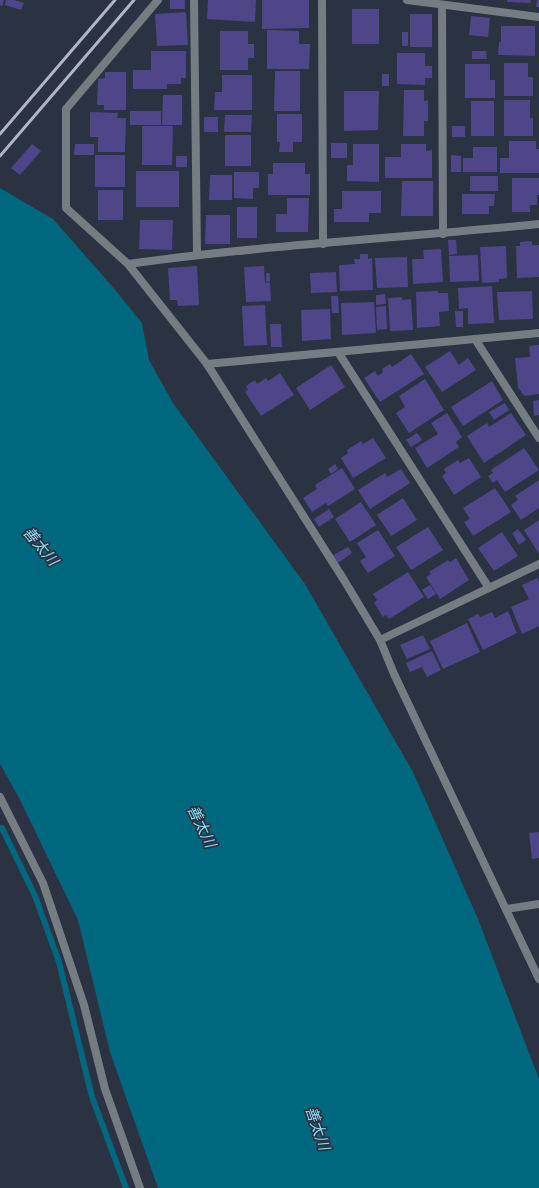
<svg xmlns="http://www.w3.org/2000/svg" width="539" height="1188" viewBox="0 0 539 1188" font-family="Ubuntu,'Noto Sans JP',sans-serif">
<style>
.water{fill:#00687e}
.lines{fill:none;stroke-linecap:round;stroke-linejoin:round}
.stream{stroke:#00687e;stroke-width:6}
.building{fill:#4f4689}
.minor{stroke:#757d83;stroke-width:8}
.rail{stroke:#b0b5c1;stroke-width:3}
.labels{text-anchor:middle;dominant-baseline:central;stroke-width:3.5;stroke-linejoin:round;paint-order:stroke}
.water-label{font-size:15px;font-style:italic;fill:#8edcf4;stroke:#2b3242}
</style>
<rect width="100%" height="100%" fill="#2b3242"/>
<!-- water -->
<path class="water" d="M0,188L53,219L112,286L142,323L149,360L173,403L305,584L413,772L478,919L539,1079V1188H158L110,1052L78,920L19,798L0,764Z"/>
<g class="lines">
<!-- stream -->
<path class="stream" d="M2,828L35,896L59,962L92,1097L126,1188"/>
</g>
<!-- building -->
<g class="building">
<path d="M0,0H4L2,6L0,5Z"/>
<path d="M6,0H14L24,3L21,10L5,5Z"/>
<rect x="170" y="0" width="15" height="9"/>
<path d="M208,0H256L255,22L207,19Z"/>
<path d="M262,0H309V28L262,29Z"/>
<path d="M507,0H531L530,3L507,2Z"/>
<path d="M537,0H539V7H536Z"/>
<rect x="352" y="9" width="27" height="35"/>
<path d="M186,12L188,45L157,46L155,14Z"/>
<rect x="410" y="14" width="22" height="33"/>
<path d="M471,16L490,18L488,37L469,35Z"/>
<path d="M501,26H535V56L498,55L499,42H501Z"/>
<path d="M267,30L299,31V44H310L309,69H267Z"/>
<path d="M220,31H248V44H254V58H248V70H220Z"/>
<rect x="402" y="32" width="6" height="14"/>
<path d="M151,51H186V78H181V84H167V89H133V70H151Z"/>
<path d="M472,51H486L487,59H472Z"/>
<path d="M397,53H425V66H432V78H425V85L397,84Z"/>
<path d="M504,63H528V77H533V96H504Z"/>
<path d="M465,64H490V80H495V98H465Z"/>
<path d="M275,71H300V111H274Z"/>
<path d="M105,72H126V110H104V105H97L98,79L105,78Z"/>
<rect x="382" y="74" width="7" height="12"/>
<path d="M222,75H252V110H214L215,92H222Z"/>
<path d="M404,90H424V101L428,100V121H424V136H403Z"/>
<path d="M344,91H379L378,130L344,131Z"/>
<path d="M163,95H182V125H162Z"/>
<path d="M504,100H530V118H533V136H504Z"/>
<rect x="471" y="101" width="23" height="35"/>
<rect x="130" y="111" width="31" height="14"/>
<path d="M90,112L118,113L117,118H126L125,152H98V137H90Z"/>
<path d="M277,114H302V142H293V152H279L280,142H277Z"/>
<path d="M225,115H252L251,132H224Z"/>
<rect x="204" y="117" width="14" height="15"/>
<path d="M142,126H173L172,165H142Z"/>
<rect x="452" y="126" width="13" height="11"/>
<rect x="225" y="135" width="26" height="31"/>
<path d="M509,141H536V149H539V173H500V158H509Z"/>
<rect x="331" y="143" width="16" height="15"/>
<path d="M32,144L41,151L20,175L11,168Z"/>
<path d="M75,144H94V155H74Z"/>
<path d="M353,144H379V182L347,181V165H353Z"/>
<path d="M401,144H426V151L432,150V178H385V157H401Z"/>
<path d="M473,147H497V172H463V158H473Z"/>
<rect x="95" y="155" width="30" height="32"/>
<path d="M451,155L461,156V172H451Z"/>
<rect x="176" y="156" width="11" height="11"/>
<path d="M273,163H305V174H310V195H268V174H273Z"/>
<rect x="136" y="171" width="43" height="36"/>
<path d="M234,172H259V188H253V199L234,198Z"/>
<path d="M210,175H232V200H209Z"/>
<rect x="470" y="176" width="28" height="15"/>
<path d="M512,178H539V195H537V205H530V212H512Z"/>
<path d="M402,181H433V216H401Z"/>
<rect x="98" y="190" width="25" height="30"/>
<path d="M342,191H381V213H369V222H334V209H342Z"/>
<path d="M462,194H495L494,206H489V214H462Z"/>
<path d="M287,198H309L308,232H276V214H287Z"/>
<rect x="237" y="207" width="20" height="31"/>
<path d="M206,215H230V244H205Z"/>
<path d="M140,220H173L172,250L139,249Z"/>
<path d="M448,240H456L457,254L449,255Z"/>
<path d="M532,241V245H539V277L517,278L516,246H520V242Z"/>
<path d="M506,246L507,278L499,279V282L482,283L480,247Z"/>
<path d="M441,249L443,282L413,284L412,259H424L423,250Z"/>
<path d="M360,254H368V259L372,258L373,290L340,291L339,265L355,264L354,259H360Z"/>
<path d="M478,255L479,281L450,282L449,256Z"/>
<path d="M407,257L408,287L377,288L375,258Z"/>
<path d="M197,266L199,305L178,306L177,300H170L168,268Z"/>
<path d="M264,266L265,283L270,282L271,301L246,302L244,267Z"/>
<path d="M336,272L337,292L311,293L310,273Z"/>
<path d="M266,273H270V281L266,282Z"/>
<path d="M492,286L494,323L468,324V308L459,309L458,288Z"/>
<path d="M438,291V293H448L449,311L439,312L440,326L417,328L416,292Z"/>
<path d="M532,291L533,319L499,320L497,292Z"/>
<path d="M385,294L386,304L376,305V295Z"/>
<path d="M331,296H338L339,313H332Z"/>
<path d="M402,297V300L411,299L413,330L390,331L388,298Z"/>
<path d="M374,302L376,333L342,335L341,303Z"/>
<path d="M265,305L267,345L244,346L242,306Z"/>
<path d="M386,306L387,329L377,330L376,307Z"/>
<path d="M330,309L331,339L302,341L301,310Z"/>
<path d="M455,311H463V327H456Z"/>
<path d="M270,324H281L282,347H271Z"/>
<path d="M539,345V394L524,396L518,387L515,358L530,357L529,346Z"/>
<path d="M450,351L459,365L468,358L476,370L442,392L425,367Z"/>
<path d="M411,354L424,374L380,402L364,378L375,371L378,376L383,372L382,369L390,364L392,367Z"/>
<path d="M331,365L345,387L310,410L296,388Z"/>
<path d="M280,373L294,395L261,416L245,392L248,390L246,386L255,380L257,384L266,378L268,381Z"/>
<path d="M425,379L444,410L409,433L396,413L405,407L399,396Z"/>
<path d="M492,381L503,400L463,426L451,407Z"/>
<path d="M539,400V415L534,416L533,401Z"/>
<path d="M505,403L509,410L494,420L489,412Z"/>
<path d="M447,413L462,437L456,442L459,447L427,468L415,448L438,434L431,423Z"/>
<path d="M511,413L526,435L484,463L467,436L487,423L489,427Z"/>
<path d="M417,433L422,440L411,447L406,440Z"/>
<path d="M373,438L386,458L353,478L341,458L348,453L347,450L361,441L363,444Z"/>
<path d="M524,448L539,470L505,492L497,480L493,483L488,476L493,473L491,470Z"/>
<path d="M469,458L481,477L454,495L442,476L446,473L444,469L458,460L460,463Z"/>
<path d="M335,464L338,469L331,474L328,469Z"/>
<path d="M342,468L355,489L328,506L326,503L312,512L303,498L317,489L315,485Z"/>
<path d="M401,469L410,483L370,509L358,490L385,473L387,477Z"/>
<path d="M539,480V508L521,520L511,505L518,500L515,496Z"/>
<path d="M495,488L511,512L473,536L464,522L470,519L463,508Z"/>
<path d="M403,498L417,520L391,536L377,515Z"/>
<path d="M361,502L376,525L350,542L335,519Z"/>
<path d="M329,509L334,517L319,527L314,519Z"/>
<path d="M539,520V554L524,530Z"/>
<path d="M428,527L443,550L411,570L396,547Z"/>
<path d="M518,529L526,540L519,545L512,533Z"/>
<path d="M378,530L395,556L368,573L360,561L366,557L357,543Z"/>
<path d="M502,532L518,556L494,571L478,548Z"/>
<path d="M348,547L352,553L338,563L333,555Z"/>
<path d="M456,558L469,580L440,599L426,577L431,574L429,572L448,560L450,562Z"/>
<path d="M408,572L424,597L389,619L386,615L383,617L374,603L377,600L373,594Z"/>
<path d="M537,578L539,581V626L522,634L511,607L529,599L522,585Z"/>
<path d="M430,585L436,594L428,599L422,590Z"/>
<path d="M508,611L517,633L483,650L468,619L478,614L480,617L492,612L495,618Z"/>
<path d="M467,623L480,652L443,669L430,641Z"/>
<path d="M423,635L430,649L407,659L400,645Z"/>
<path d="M432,651L441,670L427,677L422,667L410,672L406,663Z"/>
<path d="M539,832V858L532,859L529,833Z"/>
</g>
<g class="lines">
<!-- minor -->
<g class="minor">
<path d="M158,0L66,109V208L128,264L207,364L344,580L380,640L394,674L539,979"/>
<path d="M194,0L197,254"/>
<path d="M322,0L323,244"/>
<path d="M407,0L539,17"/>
<path d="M442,5L443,234"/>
<path d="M128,264C264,245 402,238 539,224"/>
<path d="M475,339L539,438"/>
<path d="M338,352L489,588"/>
<path d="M207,364L539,333"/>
<path d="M380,640L539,564"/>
<path d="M0,797L43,883L84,1005L105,1089L140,1188"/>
<path d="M506,909L539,904"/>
</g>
<!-- rail -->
<g class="rail">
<path d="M0,134L115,0"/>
<path d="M0,156L134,0"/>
</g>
</g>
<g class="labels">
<!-- water labels -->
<g class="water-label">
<text transform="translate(41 546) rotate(50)">善太川</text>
<text transform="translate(202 826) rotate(64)">善太川</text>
<text transform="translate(318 1128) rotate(71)">善太川</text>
</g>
</g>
</svg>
